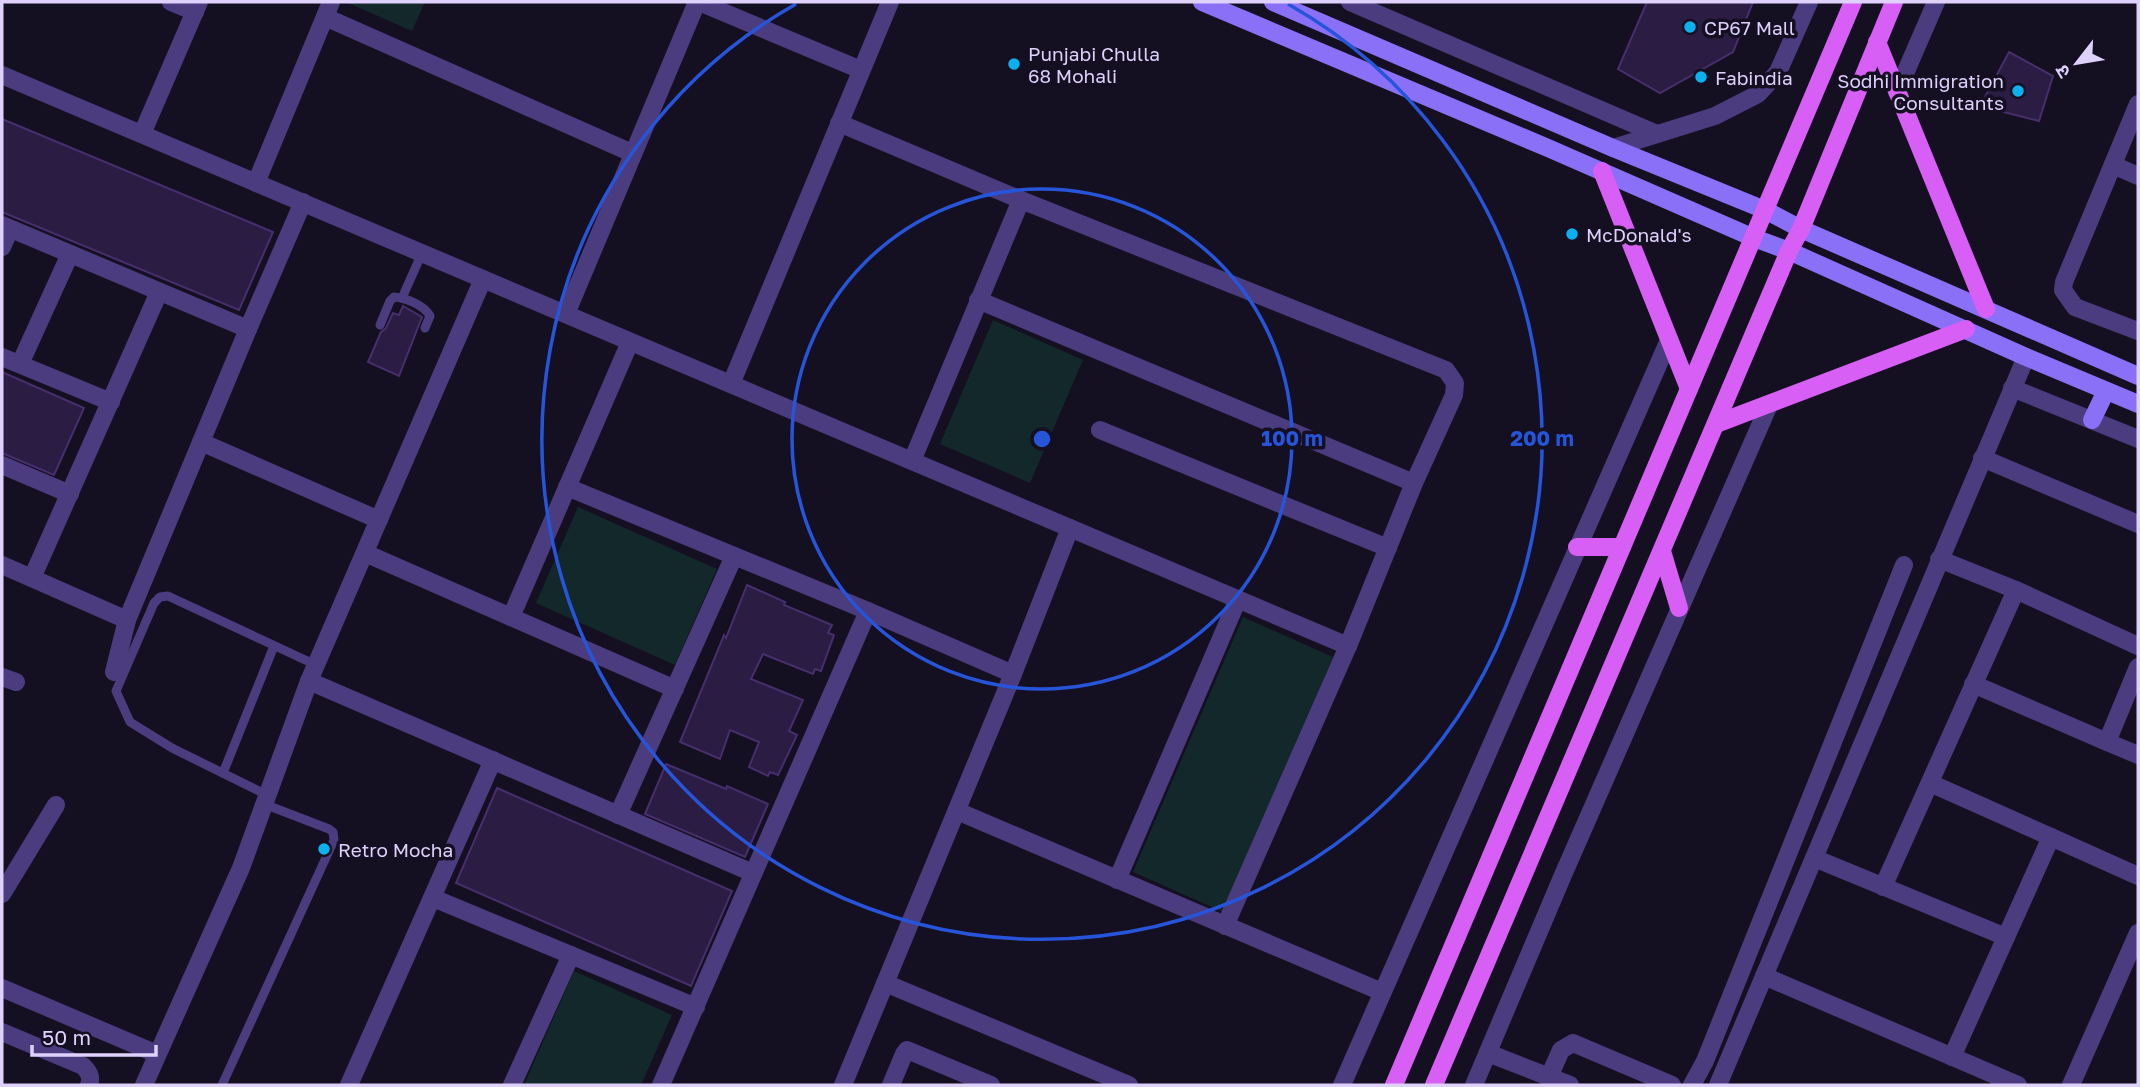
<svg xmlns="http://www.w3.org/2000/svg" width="2140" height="1087" viewBox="0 0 2140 1087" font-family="'Golos Text','Noto Sans Devanagari',sans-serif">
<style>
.green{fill:#12282b}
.building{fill:#2a1c42;stroke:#462f6c;stroke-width:2}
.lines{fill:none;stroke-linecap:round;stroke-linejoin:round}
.service{stroke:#4a3c7e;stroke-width:9}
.minor{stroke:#4a3c7e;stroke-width:18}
.tertiary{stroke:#4a3c7e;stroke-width:18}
.secondary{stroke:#8a6ff7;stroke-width:18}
.primary{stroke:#d85ff6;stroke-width:18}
.ring{fill:none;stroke:#2755da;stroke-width:3.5}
.poi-dot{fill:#0db0ee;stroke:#150f22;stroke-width:2.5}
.labels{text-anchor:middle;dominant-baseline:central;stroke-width:7;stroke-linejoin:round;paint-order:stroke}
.poi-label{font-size:19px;fill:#ded2fd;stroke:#150f22;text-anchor:start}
.centre{fill:#2755da;stroke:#150f22;stroke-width:3.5}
.ring-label{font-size:21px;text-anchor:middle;font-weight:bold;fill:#2755da;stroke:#150f22;stroke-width:7;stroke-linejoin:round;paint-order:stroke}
</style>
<rect width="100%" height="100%" fill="#150f22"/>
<!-- green -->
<g class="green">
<path d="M346,2H425L412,31Z"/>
<path d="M993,320L1083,360L1030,483L940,444Z"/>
<path d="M578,507L717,569L675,665L536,603Z"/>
<path d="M1243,617L1333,657L1223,912L1133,872Z"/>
<path d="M574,971L672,1015L641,1085H524Z"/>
</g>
<!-- building -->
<g class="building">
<path d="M1647,2H1753L1733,52L1660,93L1618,69Z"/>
<path d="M2009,52L2053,76L2039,121L1980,106Z"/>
<path d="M2,119L273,232L239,310L2,212Z"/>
<path d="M403,306L422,317L399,376L368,362L381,332L386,328L393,313L399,315Z"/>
<path d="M2,372L84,408L54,475L2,453Z"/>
<path d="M747,585L785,602L784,605L832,625L828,633L834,635L821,671L815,669L813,674L763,654L751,679L803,700L789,731L797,735L778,775L770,772L768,776L749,767L759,742L730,730L720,759L680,742L724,635L726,638Z"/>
<path d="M666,764L726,789L727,786L768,804L745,857L645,814Z"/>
<path d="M497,788L732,891L691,986L456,883Z"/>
</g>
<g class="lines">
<!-- service -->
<g class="service">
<path d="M402,298L422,253"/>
<path d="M380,325L390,301L394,297C406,298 424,305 430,316L425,328"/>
<path d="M223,773L274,646"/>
<path d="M267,795L172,748L130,722L116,691L154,603L160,597L168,596L316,665"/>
<path d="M222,1085L334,840L333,832L329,829L264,804"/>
</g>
<!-- minor -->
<g class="minor">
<path d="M171,2L195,12"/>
<path d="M699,2L861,70"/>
<path d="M1350,2L1657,134"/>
<path d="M325,17L632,153"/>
<path d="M2,75L1348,646"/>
<path d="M2138,104L2064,282L2063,290L2075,307L2138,331"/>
<path d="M839,123L1021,200L1446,370L1455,383L1454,395L1414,483L1348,646L1225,926"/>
<path d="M142,134L199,2"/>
<path d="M2113,165L2138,176"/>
<path d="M256,183L331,2"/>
<path d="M2,225L248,329"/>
<path d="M2,247L10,229"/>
<path d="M978,300L1414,483"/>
<path d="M566,314L697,2"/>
<path d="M2,357L111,402"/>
<path d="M20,364L70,254"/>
<path d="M731,384L890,2"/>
<path d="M2012,388L2138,439"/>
<path d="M1100,430L1388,548"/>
<path d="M201,442L379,520"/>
<path d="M1982,458L2138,524"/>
<path d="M912,461L1021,200"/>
<path d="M2,465L70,494"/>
<path d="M567,487L868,611L1013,674"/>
<path d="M365,553L675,689"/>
<path d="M1939,559L2016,590"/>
<path d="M2,565L127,620"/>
<path d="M32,578L159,292"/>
<path d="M511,617L630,342"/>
<path d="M2138,667L2107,742L2138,755"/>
<path d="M114,672L127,620L248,329L303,202"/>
<path d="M2,677L16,682"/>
<path d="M309,681L753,873"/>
<path d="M1973,684L2107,742"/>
<path d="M1930,783L2051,837"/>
<path d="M957,811L1382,992"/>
<path d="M618,815L734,556"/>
<path d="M1814,858L2006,937"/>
<path d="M1117,880L1238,599"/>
<path d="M1883,887L2016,590L2138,646"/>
<path d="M2,894L56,805"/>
<path d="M433,898L696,1007"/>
<path d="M1764,976L2018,1085"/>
<path d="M885,983L1129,1085"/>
<path d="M2,988L157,1054"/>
<path d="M2,1032L83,1066C89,1072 92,1077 89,1085"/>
<path d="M1488,1053L1570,1085"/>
<path d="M1952,1057L2051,837L2138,876"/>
<path d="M1549,1077L1561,1050L1573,1043L1672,1085"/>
<path d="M144,1085L241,868L309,681L483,279"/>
<path d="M349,1085L493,760"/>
<path d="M512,1085L571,955"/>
<path d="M661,1085L868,611"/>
<path d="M843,1085L1013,674L1070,528"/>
<path d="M891,1085L904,1054L907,1050L991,1085"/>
<path d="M1692,1085L1705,1061L1904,565"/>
<path d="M1718,1085L2026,357"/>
<path d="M2071,1085L2138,933"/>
</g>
<!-- tertiary -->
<g class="tertiary">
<path d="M1897,92L1936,2"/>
<path d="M1613,148L1715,116L1758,94L1778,72L1809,2"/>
<path d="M1342,1085L1669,340"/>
<path d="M1474,1085L1563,875L1769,405"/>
</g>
<!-- secondary -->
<g class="secondary">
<path d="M1202,2L1548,148L1754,238L1789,251L2026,357L2138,404"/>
<path d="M1273,2L1613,148L1765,210L1801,229L2138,376"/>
<path d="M2092,420L2106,391"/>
</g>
<!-- primary -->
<g class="primary">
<path d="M1877,42L1986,309"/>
<path d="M1602,171L1689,389"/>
<path d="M1716,424L1966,329"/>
<path d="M1577,547H1622"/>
<path d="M1662,551L1679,608"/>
<path d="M1394,1085L1853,2"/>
<path d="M1434,1085L1789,251L1801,229L1894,2"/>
</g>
</g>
<!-- distance rings -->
<g class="ring">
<circle cx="1042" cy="439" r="250"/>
<path d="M1288 4A500 500 0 1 1 796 4"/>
</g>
<!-- markers -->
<g class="poi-dot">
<circle cx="1690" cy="27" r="7"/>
<circle cx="1014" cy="64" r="7"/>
<circle cx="1701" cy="77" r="7"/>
<circle cx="2018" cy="91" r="7"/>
<circle cx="1572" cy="234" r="7"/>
<circle cx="324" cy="849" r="7"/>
</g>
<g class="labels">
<!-- poi labels -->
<g class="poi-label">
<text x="1704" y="27">CP67 Mall</text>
<text x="1028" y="53">Punjabi Chulla<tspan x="1028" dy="22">68 Mohali</tspan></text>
<text x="1715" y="77">Fabindia</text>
<text x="2004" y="80" text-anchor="end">Sodhi Immigration<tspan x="2004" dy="22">Consultants</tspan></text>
<text x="1586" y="234">McDonald's</text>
<text x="338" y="849">Retro Mocha</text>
</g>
</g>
<circle cx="1042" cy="439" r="10" class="centre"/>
<g class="ring-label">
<text x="1292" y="446">100 m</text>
<text x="1542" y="446">200 m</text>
</g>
<!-- border -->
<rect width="2140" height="1087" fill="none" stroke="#ded2fd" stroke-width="7"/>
<!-- north arrow -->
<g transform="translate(2077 63) rotate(239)" stroke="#150f22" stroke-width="5" paint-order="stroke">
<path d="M0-5L12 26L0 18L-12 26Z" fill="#ded2fd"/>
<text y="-10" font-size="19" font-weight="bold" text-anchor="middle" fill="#ded2fd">उ</text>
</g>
<!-- scale -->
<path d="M32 1045v10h124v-10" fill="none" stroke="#ded2fd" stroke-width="3.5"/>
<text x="42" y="1045" font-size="21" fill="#ded2fd" stroke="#150f22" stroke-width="5" paint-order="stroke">50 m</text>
</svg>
